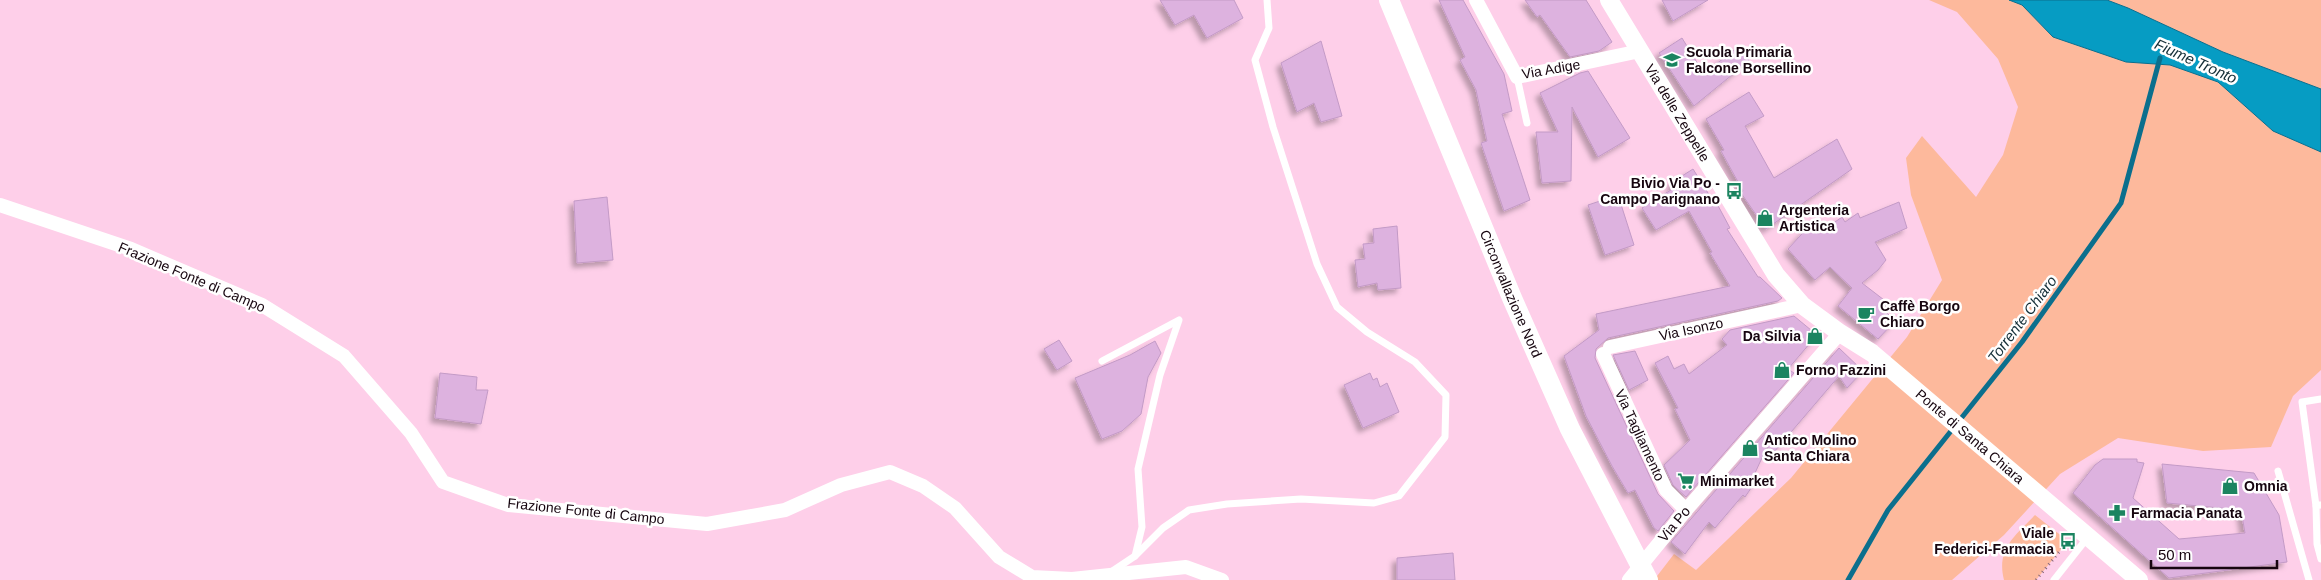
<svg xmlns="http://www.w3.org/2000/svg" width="2321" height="580" viewBox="0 0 2321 580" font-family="Helvetica,sans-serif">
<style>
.green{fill:#fdb99c}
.water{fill:#069cc3;stroke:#0b6f8d}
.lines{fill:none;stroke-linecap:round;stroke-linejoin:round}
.stream{stroke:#0b6f8d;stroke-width:5}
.building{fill:#ddb2df;stroke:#c39ac6;filter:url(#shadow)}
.path{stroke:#88697a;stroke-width:3;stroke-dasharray:1 4;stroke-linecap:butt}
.service{stroke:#fff;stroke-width:7}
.minor{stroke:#fff;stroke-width:14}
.tertiary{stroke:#fff;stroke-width:18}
.secondary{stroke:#fff;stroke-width:20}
.labels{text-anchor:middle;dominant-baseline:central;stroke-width:5;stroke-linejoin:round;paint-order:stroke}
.poi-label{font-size:14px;font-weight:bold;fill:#16050f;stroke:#fff;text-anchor:start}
.street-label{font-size:14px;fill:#16050f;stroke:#fff}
.water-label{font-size:15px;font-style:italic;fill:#142e37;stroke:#fff}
</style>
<defs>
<filter id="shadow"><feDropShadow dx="-4.5" dy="4.5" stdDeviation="2.5" flood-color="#0004"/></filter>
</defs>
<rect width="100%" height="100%" fill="#fecfe9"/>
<!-- green -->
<g class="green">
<path d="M1929,0H2009L2022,5L2053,37L2126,62L2170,65L2218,82L2273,131L2321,152V370L2293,396L2271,447L2203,451L2118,438L2060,474L2004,535L1952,580H1654L1674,554L1696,570L1791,478L1907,337L1942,280L1911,195L1906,158L1922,136L1976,197L2003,155L2018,107L1998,59L1957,12Z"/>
<path d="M2107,0H2321V89L2223,52L2128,8Z"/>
<path d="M2035,515L2068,541L2036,580H2004C1996,549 2015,536 2035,515Z"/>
</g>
<!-- water -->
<path class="water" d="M2009,0H2107L2128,8L2223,52L2321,89V152L2273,131L2218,82L2170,65L2126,62L2053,37L2022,5Z"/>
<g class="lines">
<!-- stream -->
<path class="stream" d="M1848,580L1888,510L2022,342L2121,203L2160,58"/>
</g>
<!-- building -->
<g class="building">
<path d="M1160,0H1234L1243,18L1207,38L1194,15L1175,25Z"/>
<path d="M1439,0H1463L1504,74L1512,111L1502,114L1530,200L1504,211L1481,143L1487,141L1476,90L1460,60L1465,57Z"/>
<path d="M1525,0H1586L1612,42L1599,51L1570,57L1540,15L1537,17Z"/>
<path d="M1662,0H1708L1673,21Z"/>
<path d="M1682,38L1701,69L1705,66L1707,71L1741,45L1749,61L1694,106L1659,53Z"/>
<path d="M1321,41L1342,116L1321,122L1314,103L1297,112L1281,63Z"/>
<path d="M1588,71L1630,138L1598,157L1572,107L1571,181L1542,183L1536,132H1558L1540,93L1580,73Z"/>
<path d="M1749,92L1764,116L1745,126L1774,178L1837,139L1852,169L1766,229L1741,193L1743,191L1721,151L1724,150L1706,119Z"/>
<path d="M1693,169L1713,201L1715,200L1730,228L1727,229L1758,277H1760L1782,298L1778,301L1608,338L1596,349L1595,358L1658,494L1674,511L1658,531L1654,528L1635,490L1628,493L1612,466L1586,416L1564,356L1599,330L1596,314L1730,286L1710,253L1712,252L1689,211L1656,230L1642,208L1674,188L1671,183Z"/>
<path d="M1618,195L1634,245L1605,255L1588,205Z"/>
<path d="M607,197L613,260L577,263L574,201Z"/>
<path d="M1899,202L1907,228L1875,242L1886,260L1878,270L1862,283L1888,303L1884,310L1895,321L1878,339L1838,306L1852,288L1830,267L1815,280L1788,249L1810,225L1818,234L1842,217L1845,222L1858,213L1860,218Z"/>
<path d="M1397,226L1401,288L1378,290L1377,283L1358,287L1355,260L1365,259L1363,244L1374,243L1373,229Z"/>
<path d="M1794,316L1817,335L1788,369L1794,373L1686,497L1673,485L1664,465L1690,440L1675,409L1678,408L1655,363L1668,356L1674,369L1684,364L1689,374L1727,345L1722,339L1730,330Z"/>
<path d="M1059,340L1072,361L1057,370L1044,349Z"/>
<path d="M1155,341L1161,353L1148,377L1141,414L1122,431L1102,439L1075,378L1130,355Z"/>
<path d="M1839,348L1863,371L1847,388L1839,376L1774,452L1767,447L1755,473L1758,478L1745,497L1743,495L1715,528L1709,522L1685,554L1671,542Z"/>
<path d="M1635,351L1648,380L1629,390L1613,355Z"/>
<path d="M440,373L477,377L476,390H488L481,424L435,418Z"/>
<path d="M1370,373L1373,380L1377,378L1380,387L1387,383L1399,412L1363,428L1344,385Z"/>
<path d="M2103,459H2137V462L2144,463L2133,498L2179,539L2245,533L2241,510L2167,503L2162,464L2254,473L2279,515L2287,562L2169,578L2073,493L2095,465Z"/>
<path d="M1453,553L1455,580H1397V558Z"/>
</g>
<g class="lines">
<!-- path -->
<path class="path" d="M2036,580L2069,540"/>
<!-- service -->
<g class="service">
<path d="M1517,77L1527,123"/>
<path d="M1102,361L1179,320L1160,375L1138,469L1142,527L1135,556L1111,572"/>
<path d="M2278,471L2309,580"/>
<path d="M2320,505L2316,506L2317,544L2321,559"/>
<path d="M2316,506L2302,402L2321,399"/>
<path d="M1135,556L1163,528L1189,510L1227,504L1301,499L1374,503L1399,496L1445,437L1446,395L1415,362L1367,332L1337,307L1317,264L1273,127L1255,60L1269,28L1267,0"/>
<path d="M2054,580L2088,537"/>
</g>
<!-- minor -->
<g class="minor">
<path d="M1476,0L1517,77L1640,51"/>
<path d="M0,205L131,249L262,305L344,356L411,433L443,482L508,505L707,524L785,510L841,485L890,472L923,486L955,508L999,557L1032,577L1072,579L1186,567L1222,580"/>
<path d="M1610,347L1802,305"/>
<path d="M1603,354L1666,490L1686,510"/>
<path d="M1629,580L1686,510L1840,333"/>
</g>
<!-- tertiary -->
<path class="tertiary" id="s1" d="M1609,0L1776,275L1802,305L1840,333L1872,353L2139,580"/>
<!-- secondary -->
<path class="secondary" id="s2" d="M1389,0L1512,298L1570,429L1648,580"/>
</g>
<!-- icons -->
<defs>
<g id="school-bare" transform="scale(1.35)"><path d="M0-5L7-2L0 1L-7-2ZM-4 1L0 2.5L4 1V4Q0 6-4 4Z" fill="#1b8460" stroke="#fff" stroke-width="2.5" paint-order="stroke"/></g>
<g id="bus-bare" transform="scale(1.35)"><path d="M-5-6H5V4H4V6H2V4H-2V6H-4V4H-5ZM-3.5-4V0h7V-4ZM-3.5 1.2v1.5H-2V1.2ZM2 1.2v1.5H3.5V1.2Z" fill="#1b8460" stroke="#fff" stroke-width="2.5" paint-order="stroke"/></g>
<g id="shop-bare" transform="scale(1.35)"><path d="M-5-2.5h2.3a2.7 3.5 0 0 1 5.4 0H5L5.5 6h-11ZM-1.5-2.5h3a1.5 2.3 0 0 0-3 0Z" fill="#1b8460" stroke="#fff" stroke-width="2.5" paint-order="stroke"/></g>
<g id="cafe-bare" transform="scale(1.35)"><path d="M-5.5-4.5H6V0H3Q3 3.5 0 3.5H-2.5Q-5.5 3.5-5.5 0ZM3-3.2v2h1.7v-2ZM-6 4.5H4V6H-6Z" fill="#1b8460" stroke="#fff" stroke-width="2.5" paint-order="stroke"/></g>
<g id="supermarket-bare" transform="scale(1.35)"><path d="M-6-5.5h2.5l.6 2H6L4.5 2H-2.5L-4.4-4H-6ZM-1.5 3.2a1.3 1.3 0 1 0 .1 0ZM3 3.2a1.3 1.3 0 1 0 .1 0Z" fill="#1b8460" stroke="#fff" stroke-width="2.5" paint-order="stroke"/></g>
<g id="pharmacy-bare" transform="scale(1.35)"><path d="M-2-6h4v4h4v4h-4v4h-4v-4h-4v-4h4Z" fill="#1b8460" stroke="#fff" stroke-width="2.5" paint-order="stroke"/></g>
</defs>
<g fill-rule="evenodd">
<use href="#school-bare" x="1672" y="60"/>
<use href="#bus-bare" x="1734" y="191"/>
<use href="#shop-bare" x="1765" y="218"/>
<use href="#cafe-bare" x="1866" y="314"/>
<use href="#shop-bare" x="1815" y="336"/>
<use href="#shop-bare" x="1782" y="370"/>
<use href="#shop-bare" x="1750" y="448"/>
<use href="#supermarket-bare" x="1686" y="481"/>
<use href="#shop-bare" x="2230" y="486"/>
<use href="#pharmacy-bare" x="2117" y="513"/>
<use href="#bus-bare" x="2068" y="541"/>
</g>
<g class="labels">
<!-- poi labels -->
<g class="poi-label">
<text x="1686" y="52">Scuola Primaria<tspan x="1686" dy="16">Falcone Borsellino</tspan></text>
<text x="1720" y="183" text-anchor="end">Bivio Via Po -<tspan x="1720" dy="16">Campo Parignano</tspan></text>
<text x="1779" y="210">Argenteria<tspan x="1779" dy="16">Artistica</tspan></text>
<text x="1880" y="306">Caffè Borgo<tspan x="1880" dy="16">Chiaro</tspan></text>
<text x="1801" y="336" text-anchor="end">Da Silvia</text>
<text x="1796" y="370">Forno Fazzini</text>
<text x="1764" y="440">Antico Molino<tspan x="1764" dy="16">Santa Chiara</tspan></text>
<text x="1700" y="481">Minimarket</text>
<text x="2244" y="486">Omnia</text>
<text x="2131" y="513">Farmacia Panata</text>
<text x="2054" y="533" text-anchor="end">Viale<tspan x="2054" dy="16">Federici-Farmacia</tspan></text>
</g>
<!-- street labels -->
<g class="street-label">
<text transform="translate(1551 69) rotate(-10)">Via Adige</text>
<text stroke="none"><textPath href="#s1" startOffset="132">Via delle Zeppelle</textPath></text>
<text transform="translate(192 277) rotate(23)">Frazione Fonte di Campo</text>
<text stroke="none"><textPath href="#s2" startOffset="318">Circonvallazione Nord</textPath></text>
<text transform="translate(1691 329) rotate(-12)">Via Isonzo</text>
<text transform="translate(1640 435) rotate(65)">Via Tagliamento</text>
<text stroke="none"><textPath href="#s1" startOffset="575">Ponte di Santa Chiara</textPath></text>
<text transform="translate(586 511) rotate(6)">Frazione Fonte di Campo</text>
<text transform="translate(1674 524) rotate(-50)">Via Po</text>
</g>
<!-- water labels -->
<g class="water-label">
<text transform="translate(2196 61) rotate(24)">Fiume Tronto</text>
<text transform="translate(2022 319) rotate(-53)">Torrente Chiaro</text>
</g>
</g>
<!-- scale -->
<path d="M2151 560v8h126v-8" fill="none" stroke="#16050f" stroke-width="2.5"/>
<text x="2158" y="560" font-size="15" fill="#16050f" stroke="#ffffff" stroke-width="4" paint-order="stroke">50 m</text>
</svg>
